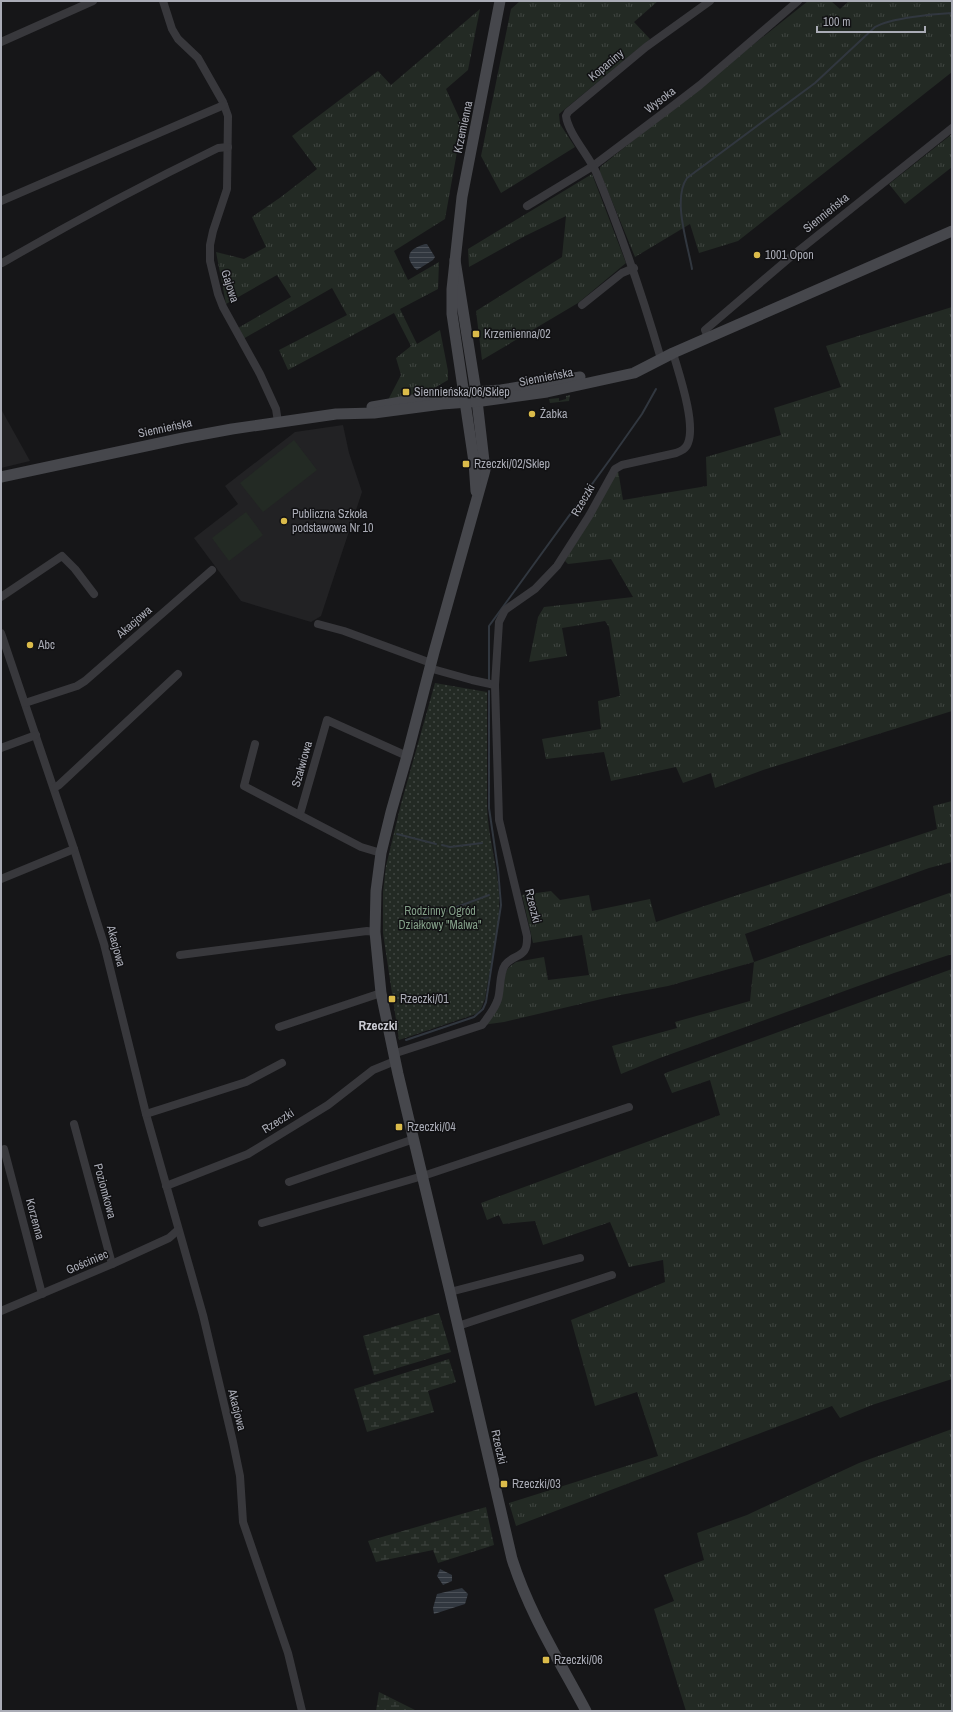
<svg xmlns="http://www.w3.org/2000/svg" width="953" height="1712" viewBox="0 0 953 1712" font-family="'Archivo Narrow',sans-serif">
<style>
.built{fill:#222224}
.grass{fill:url(#grass-tufts)}
.wetland{fill:url(#wetland-marsh)}
.garden{fill:url(#garden-dots)}
.pitch{fill:#232a24}
.water{fill:url(#water-rules)}
.lines{fill:none;stroke-linecap:round;stroke-linejoin:round}
.stream{stroke:#31373f;stroke-width:2}
.minor{stroke:#38383c;stroke-width:8}
.secondary{stroke:#46474c;stroke-width:11}
.poi-dot{fill:#dbbb4a;stroke:#111113;stroke-width:1.5}
.labels{text-anchor:middle;dominant-baseline:central;stroke-width:3;stroke-linejoin:round;paint-order:stroke}
.street-label{font-size:12px;fill:#aaacb6;stroke:#111113}
.poi-label{font-size:12px;fill:#aaacb6;stroke:#111113;text-anchor:start}
.park-label{font-size:12px;fill:#839f88;stroke:#111113}
.neighbourhood-label{font-size:13px;font-weight:bold;fill:#cacbd3;stroke:#111113}
</style>
<defs>
<pattern id="grass-tufts" width="24" height="20" patternUnits="userSpaceOnUse"><rect width="24" height="20" fill="#232a24"/><path d="M3 7l-1-3M5 7V3M7 7l1-3M15 17l-1-3M17 17v-4M19 17l1-3" fill="none" stroke="#404642"/></pattern>
<pattern id="wetland-marsh" width="20" height="14" patternUnits="userSpaceOnUse"><rect width="20" height="14" fill="#232a24"/><path d="M1 5h8M5 5V1M11 12h8M15 12V8" fill="none" stroke="#404642"/></pattern>
<pattern id="garden-dots" width="8" height="8" patternUnits="userSpaceOnUse"><rect width="8" height="8" fill="#232a24"/><path d="M2 2h.1M6 6h.1" fill="none" stroke="#404642" stroke-width="1.8" stroke-linecap="round"/></pattern>
<pattern id="water-rules" width="6" height="5" patternUnits="userSpaceOnUse"><rect width="6" height="5" fill="#31373f"/><path d="M0 2.5h6" fill="none" stroke="#4c5158"/></pattern>
</defs>
<rect width="100%" height="100%" fill="#161618"/>
<!-- built -->
<g class="built">
<path d="M1,409L30,461L1,468Z"/>
<path d="M343,425L349,453L362,492L321,616L311,622L241,601L194,538L238,504L225,486L295,432Z"/>
</g>
<!-- grass -->
<g class="grass">
<path d="M520,1H658L634,22L650,39L559,114L560,124L575,147L501,193L481,156L511,9Z"/>
<path d="M808,1H831L840,9L849,1H952V72L738,241L699,253L690,224L635,257L600,172V167Z"/>
<path d="M480,9L468,70L446,89L462,124L445,219L394,251L408,280L439,262L438,289L400,309L417,344L440,330L448,371V380L431,390L388,400L401,375L396,358L411,346L394,313L288,370L279,350L347,315L332,288L243,339L238,328L291,297L277,275L226,304L216,252L244,259L266,247L252,217L281,197L317,169L292,136L378,71L391,85Z"/>
<path d="M952,134V167L905,204L889,184Z"/>
<path d="M592,174L626,263L578,303L482,360L476,311L562,257L566,216L525,236L469,267L468,249Z"/>
<path d="M952,307V711L763,770L715,788L711,773L683,783L676,767L611,781L604,752L546,759L542,739L601,729L598,701L620,696L609,627L605,621L562,628L567,656L529,662L538,617L544,607L633,597L611,559L568,564L565,561L618,470L623,500L707,486L706,457L781,435L774,408L841,387L826,346Z"/>
<path d="M570,395L569,401L550,403L549,399L559,398V401L566,399V396Z"/>
<path d="M952,801V862L929,868L745,934L754,962L952,892V954L894,973L660,1058L621,1074L612,1046L677,1028L675,1022L750,1001L754,962L668,986L610,997L504,1022L482,1025L508,968L516,962L544,957L548,980L589,975L582,935L533,943L522,895L551,891L560,900L589,895L592,911L650,899L656,922L937,829L933,806Z"/>
<path d="M952,969V1379L872,1405L840,1418L832,1406L516,1526L509,1503L658,1456L637,1392L595,1406L571,1320L665,1282L663,1260L629,1267L610,1222L543,1245L535,1221L503,1224L499,1215L487,1220L481,1203L720,1115L710,1080L672,1093L664,1074L668,1072Z"/>
<path d="M952,1429V1711H686L654,1609L674,1601L664,1575L704,1560L697,1533L747,1515L859,1463Z"/>
</g>
<!-- wetland -->
<g class="wetland">
<path d="M439,1313L451,1352L374,1375L363,1336Z"/>
<path d="M449,1359L456,1382L428,1391L434,1412L367,1432L354,1389Z"/>
<path d="M486,1507L494,1545L438,1563L433,1550L376,1562L368,1541Z"/>
<path d="M379,1692L417,1711H376Z"/>
</g>
<!-- garden -->
<path class="garden" d="M435,683L487,692V806C488,836 497,864 499,894C501,929 490,965 485,999L481,1009L476,1014L399,1040L383,933V892L386,866L401,804Z"/>
<!-- pitch -->
<g class="pitch">
<path d="M294,440L317,470L263,512L240,483Z"/>
<path d="M246,512L263,535L229,561L212,538Z"/>
</g>
<!-- water -->
<g class="water">
<path d="M425,244H427L435,257L433,260L417,270C414,268 413,266 411,263C405,252 415,247 425,244Z"/>
<path d="M440,1569L452,1575V1581L443,1585L437,1576Z"/>
<path d="M462,1588L468,1594L465,1604L434,1614L433,1608L437,1594Z"/>
</g>
<g class="lines">
<!-- stream -->
<g class="stream">
<path d="M692,269C688,245 672,199 687,178L815,83L875,27C891,18 933,14 952,13"/>
<path d="M489,681V626L611,458L642,414L656,389"/>
<path d="M397,834L436,844"/>
<path d="M442,845L450,847L482,843"/>
<path d="M433,916L489,895"/>
<path d="M407,924L428,917"/>
<path d="M406,1040L474,1017L483,1009L486,1002L501,905L498,869L489,808V691"/>
</g>
<!-- minor -->
<g class="minor">
<path d="M163,1L172,29L178,39L198,58L223,102L228,116L227,189L213,231L210,245V261L218,294L223,307L260,374L276,409L278,422"/>
<path d="M1,42L93,1"/>
<path d="M1,201L224,105"/>
<path d="M527,206L593,166L674,105L700,85L798,1"/>
<path d="M2,263C73,222 144,184 218,148L228,147"/>
<path d="M582,305L622,273L634,268"/>
<path d="M708,337L705,330L787,260L952,128"/>
<path d="M661,359C642,294 622,235 596,172C589,156 568,133 566,116L568,112L646,47L710,1"/>
<path d="M1,597L62,556L75,569L94,594"/>
<path d="M318,624L344,631L431,663"/>
<path d="M1,633L74,849L104,944L146,1114L203,1315L233,1442L240,1476L243,1522L288,1653L302,1711"/>
<path d="M429,668L472,680L495,685"/>
<path d="M25,703L77,686L85,681L212,570"/>
<path d="M255,744L244,786L361,847L381,853"/>
<path d="M1,748L36,735"/>
<path d="M54,788L59,785L178,674"/>
<path d="M300,814L327,720L407,756"/>
<path d="M1,879L74,849"/>
<path d="M180,955L367,931L375,932"/>
<path d="M279,1027L381,993"/>
<path d="M393,1054L482,1025C488,1017 495,1009 498,999C501,989 499,974 505,965C515,952 528,960 527,936L499,820L495,685L499,622L505,610L535,589L557,566L589,516L615,469L622,465L676,453C681,451 686,449 688,443C696,423 679,374 673,353"/>
<path d="M146,1114L246,1082L282,1063"/>
<path d="M74,1124L112,1264"/>
<path d="M4,1149L42,1294"/>
<path d="M289,1182L414,1139"/>
<path d="M166,1186L248,1154L328,1105L373,1070L395,1061"/>
<path d="M262,1223L426,1175L629,1107"/>
<path d="M450,1292L580,1258"/>
<path d="M1,1311L112,1264L169,1238L178,1230"/>
<path d="M458,1326L612,1275"/>
</g>
<!-- secondary -->
<g class="secondary">
<path d="M455,260L476,392L485,470L434,652L407,756L391,812L381,853L376,891L375,932L381,993L398,1074L450,1292L512,1559C529,1613 560,1662 586,1711"/>
<path d="M372,407L448,394L501,390L580,377"/>
<path d="M1,477L183,438L232,429L336,414L374,413L442,404L482,401L547,392L634,373L673,353L952,231"/>
<path d="M476,491L474,462L452,314V289L462,197L500,1"/>
</g>
</g>
<!-- markers -->
<g class="poi-dot">
<circle cx="757" cy="255" r="4"/>
<rect x="472" y="330" width="8" height="8" rx="2"/>
<rect x="402" y="388" width="8" height="8" rx="2"/>
<circle cx="532" cy="414" r="4"/>
<rect x="462" y="460" width="8" height="8" rx="2"/>
<circle cx="284" cy="521" r="4"/>
<circle cx="30" cy="645" r="4"/>
<rect x="388" y="995" width="8" height="8" rx="2"/>
<rect x="395" y="1123" width="8" height="8" rx="2"/>
<rect x="500" y="1480" width="8" height="8" rx="2"/>
<rect x="542" y="1656" width="8" height="8" rx="2"/>
</g>
<g class="labels">
<!-- street labels -->
<g class="street-label">
<text transform="translate(606 65) rotate(-40)">Kopaniny</text>
<text transform="translate(660 100) rotate(-37)">Wysoka</text>
<text transform="translate(463 127) rotate(-78)">Krzemienna</text>
<text transform="translate(826 213) rotate(-39)">Siennieńska</text>
<text transform="translate(230 286) rotate(72)">Gajowa</text>
<text transform="translate(546 377) rotate(-11)">Siennieńska</text>
<text transform="translate(165 428) rotate(-12)">Siennieńska</text>
<text transform="translate(583 500) rotate(-60)">Rzeczki</text>
<text transform="translate(134 622) rotate(-41)">Akacjowa</text>
<text transform="translate(302 764) rotate(-74)">Szałwiowa</text>
<text transform="translate(533 906) rotate(76)">Rzeczki</text>
<text transform="translate(116 946) rotate(75)">Akacjowa</text>
<text transform="translate(278 1121) rotate(-32)">Rzeczki</text>
<text transform="translate(105 1191) rotate(75)">Poziomkowa</text>
<text transform="translate(35 1219) rotate(75)">Korzenna</text>
<text transform="translate(87 1262) rotate(-23)">Gościniec</text>
<text transform="translate(237 1410) rotate(76)">Akacjowa</text>
<text transform="translate(499 1447) rotate(77)">Rzeczki</text>
</g>
<!-- poi labels -->
<g class="poi-label">
<text x="765" y="255">1001 Opon</text>
<text x="484" y="334">Krzemienna/02</text>
<text x="414" y="392">Siennieńska/06/Sklep</text>
<text x="540" y="414">Żabka</text>
<text x="474" y="464">Rzeczki/02/Sklep</text>
<text x="292" y="514">Publiczna Szkoła<tspan x="292" dy="14">podstawowa Nr 10</tspan></text>
<text x="38" y="645">Abc</text>
<text x="400" y="999">Rzeczki/01</text>
<text x="407" y="1127">Rzeczki/04</text>
<text x="512" y="1484">Rzeczki/03</text>
<text x="554" y="1660">Rzeczki/06</text>
</g>
<!-- park labels -->
<g class="park-label">
<text x="440" y="911">Rodzinny Ogród<tspan x="440" dy="14">Działkowy "Malwa"</tspan></text>
</g>
<!-- neighbourhood labels -->
<g class="neighbourhood-label">
<text x="378" y="1025">Rzeczki</text>
</g>
</g>
<!-- border -->
<rect width="953" height="1712" fill="none" stroke="#aaacb6" stroke-width="4"/>
<!-- scale -->
<path d="M817 26v6h108v-6" fill="none" stroke="#aaacb6" stroke-width="2"/>
<text x="823" y="26" font-size="12" fill="#aaacb6" stroke="#111113" stroke-width="3" paint-order="stroke">100 m</text>
</svg>
